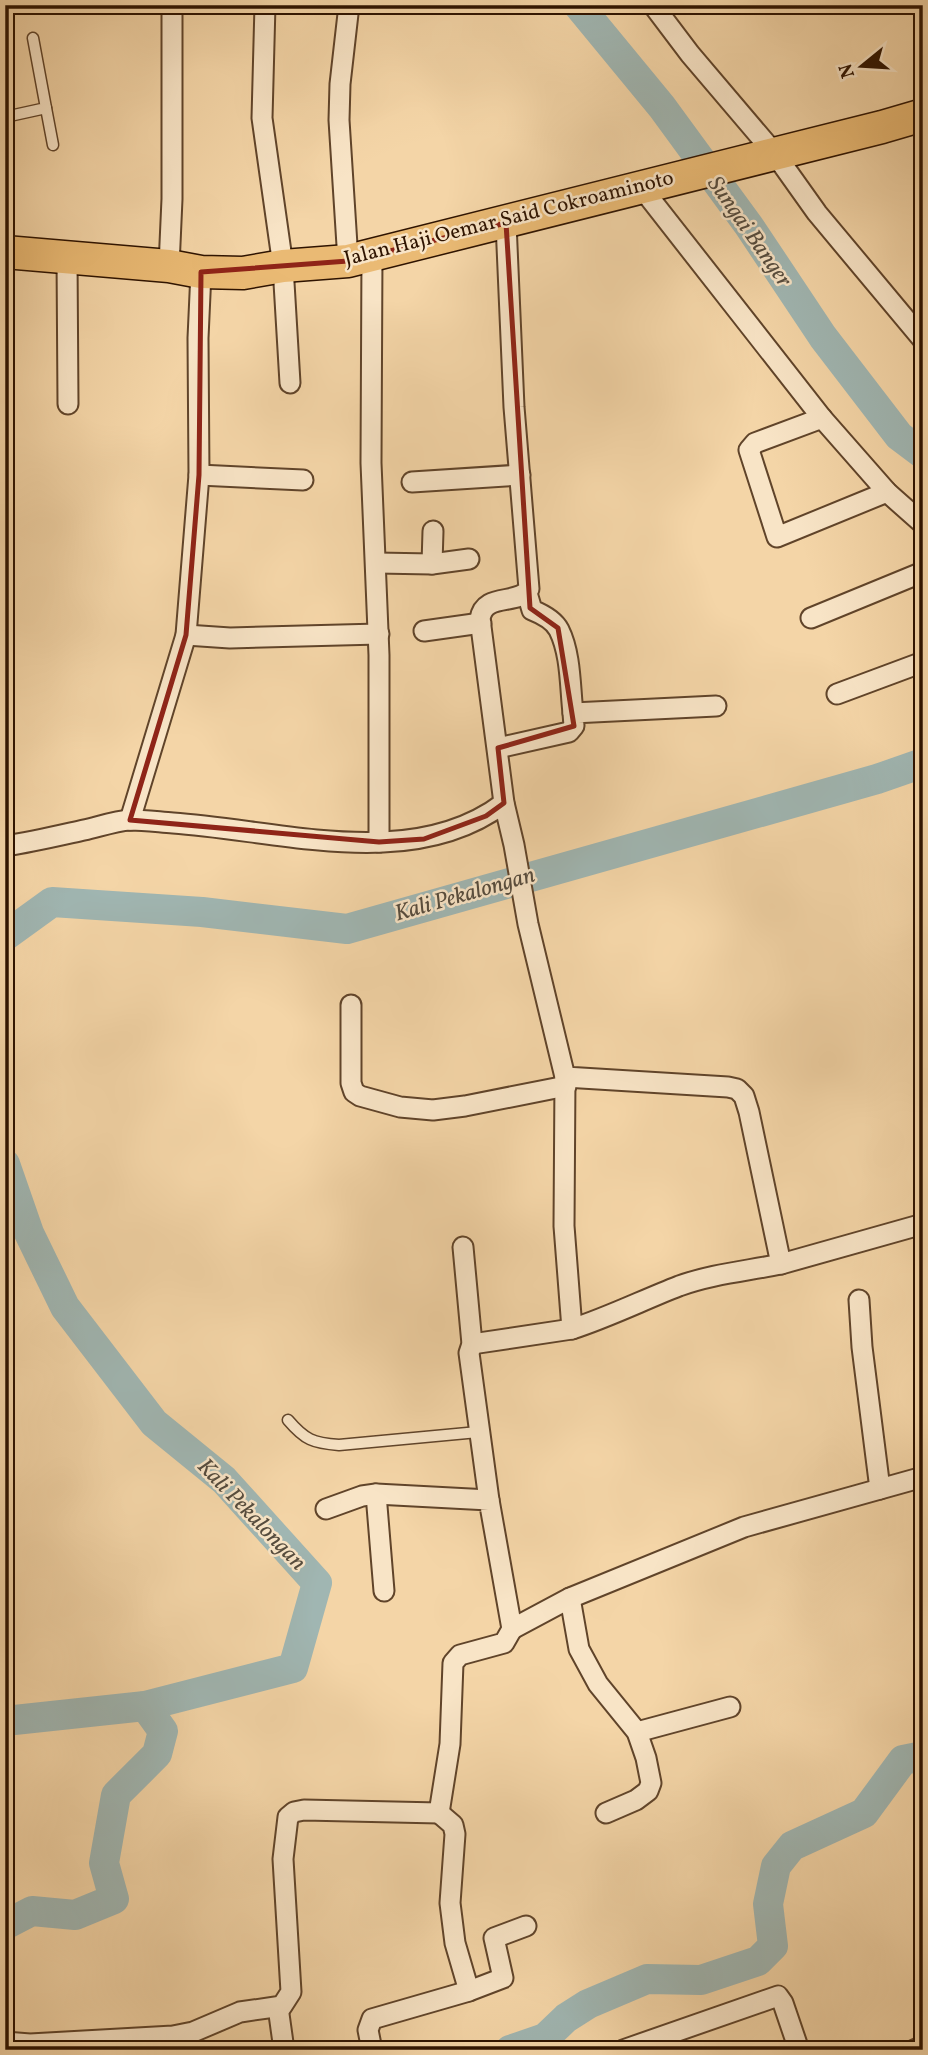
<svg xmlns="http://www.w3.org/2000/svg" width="928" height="2055" viewBox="0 0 928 2055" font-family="Vollkorn,serif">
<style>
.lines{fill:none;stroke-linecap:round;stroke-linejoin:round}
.river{stroke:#a0b6b2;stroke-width:30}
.service-casing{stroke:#60442a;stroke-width:13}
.minor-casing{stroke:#60442a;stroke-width:23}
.primary-casing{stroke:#2e1300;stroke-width:35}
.service{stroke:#f8e4c6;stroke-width:10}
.minor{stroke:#f8e4c6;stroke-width:19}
.primary{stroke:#eaba74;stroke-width:32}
.marked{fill:none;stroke:#8f2418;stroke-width:5;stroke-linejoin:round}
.labels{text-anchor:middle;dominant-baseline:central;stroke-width:5;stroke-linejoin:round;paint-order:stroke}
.street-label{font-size:21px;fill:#2e1300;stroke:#f8e4c6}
.water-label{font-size:23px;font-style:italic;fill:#564c3e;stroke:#f8e4c6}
</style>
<rect width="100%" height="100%" fill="#f4d5a7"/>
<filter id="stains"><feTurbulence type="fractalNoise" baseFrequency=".00286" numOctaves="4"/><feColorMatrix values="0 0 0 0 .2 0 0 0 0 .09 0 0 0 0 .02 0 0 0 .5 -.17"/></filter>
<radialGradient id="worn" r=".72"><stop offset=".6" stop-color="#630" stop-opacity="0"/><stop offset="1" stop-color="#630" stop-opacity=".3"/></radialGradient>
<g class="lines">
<!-- river -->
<g class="river">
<path d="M578,5L662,107L749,226L823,337L899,436L923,454"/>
<path d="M5,936L52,902L202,912L347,929L877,779L923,763"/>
<path d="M5,1164L29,1233L65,1307L154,1423L224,1480L317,1583L293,1668L145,1706L5,1721"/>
<path d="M5,1925L32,1911L75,1915L114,1899L104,1863L116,1795L157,1754L163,1731L145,1706"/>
<path d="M510,2050L545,2038L566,2018L588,2004L647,1979L701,1980L758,1961L773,1946L768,1904L776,1866L792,1846L864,1813L903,1760L923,1756"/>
</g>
<!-- service casing -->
<g class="service-casing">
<g id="service">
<path d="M46,108L53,145"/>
<path d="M5,117L46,108L33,38"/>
<path d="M288,1420C305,1440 313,1443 339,1445L478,1432"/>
</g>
</g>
<!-- minor casing -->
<g class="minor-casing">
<g id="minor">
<path d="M265,5L262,118L283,266L290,383"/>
<path d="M653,5L690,54L775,154L817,213L923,340"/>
<path d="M641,187L822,418L887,492L923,524"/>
<path d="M506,223L514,407L529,589C517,606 484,592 480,619L504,803L514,845L528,924L565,1077L728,1087L737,1089L744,1096L749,1112L781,1264L923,1224"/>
<path d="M372,253L371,463L379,655V842"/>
<path d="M67,257L68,404"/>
<path d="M348,261L339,120L340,84L349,5"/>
<path d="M169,266L172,199V5"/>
<path d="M822,418L755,443L749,450L777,537L887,492"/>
<path d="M199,475L303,480"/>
<path d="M412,482L520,475"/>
<path d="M377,563L432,564L469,559"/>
<path d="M432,564L433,531"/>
<path d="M527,593L532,610C542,614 554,620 559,630C571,654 570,687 573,713"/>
<path d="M811,618L923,572"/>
<path d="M424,631L481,623"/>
<path d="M186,635L230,638L379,634"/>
<path d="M837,694L923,662"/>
<path d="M498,748L569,732L574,726L573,713L716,706"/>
<path d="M130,820L186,635L199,475L198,338L201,272"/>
<path d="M5,846C32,842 57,836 84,830C98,827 115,821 130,820C144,820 159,822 173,823C278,830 412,873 504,803"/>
<path d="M351,1005V1083L354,1092L360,1096L400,1107L433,1110L465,1106L566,1086"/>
<path d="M565,1077L564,1226L572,1329C609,1317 643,1300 679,1286C712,1274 747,1271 781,1264"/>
<path d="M463,1247L472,1344L469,1353L489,1500"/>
<path d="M859,1300L862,1347L880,1489"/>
<path d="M472,1344L572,1329"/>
<path d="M376,1494L384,1591"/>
<path d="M570,1598L579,1649L598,1684L637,1732L646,1758L651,1783L648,1791L636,1800L606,1813"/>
<path d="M512,1629L570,1598L744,1527L923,1477"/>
<path d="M637,1732L730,1707"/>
<path d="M439,1813L453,1825L455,1834L450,1903L455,1943L469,1991"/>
<path d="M278,2007L284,2050"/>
<path d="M5,2042L30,2044L173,2036L193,2032L240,2012L282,2006L291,1992L283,1859L288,1817L294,1812L304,1810L439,1813L450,1744L453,1663L460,1655L504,1643L512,1629L489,1500L376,1494L362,1496L326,1509"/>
<path d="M372,2050L368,2030L372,2019L469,1991L503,1978L494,1938L526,1926"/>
<path d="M623,2050L778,1996L783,2003L799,2050"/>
<path d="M914,2050L923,2046"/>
</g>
</g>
<!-- primary casing -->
<g class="primary-casing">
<path id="primary" d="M5,252L169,266L201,272L243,273L283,266L348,261L882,127L923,115"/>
</g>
<!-- service -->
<use href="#service" class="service"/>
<!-- minor -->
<use href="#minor" class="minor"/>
<!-- primary -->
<use href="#primary" class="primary"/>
</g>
<!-- marked area -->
<path class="marked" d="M506,223L530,608L558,628L574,726L498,748L504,803L486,816L424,839L379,842L130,820L186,635L199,475L201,272L348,261Z"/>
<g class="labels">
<!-- street labels -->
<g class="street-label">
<text transform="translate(509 219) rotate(-14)">Jalan Haji Oemar Said Cokroaminoto</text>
</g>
<!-- water labels -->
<g class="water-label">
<text transform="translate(749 232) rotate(55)">Sungai Banger</text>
<text transform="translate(465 895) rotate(-16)">Kali Pekalongan</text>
<text transform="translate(251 1515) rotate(46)">Kali Pekalongan</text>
</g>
</g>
<!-- margin -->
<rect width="928" height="2055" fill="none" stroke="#f4d5a7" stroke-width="28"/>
<rect x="7" y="7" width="914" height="2041" fill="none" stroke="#2e1300" stroke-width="3.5"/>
<rect x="14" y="14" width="900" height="2027" fill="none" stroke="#2e1300" stroke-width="2"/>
<!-- north arrow -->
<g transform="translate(862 66) rotate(252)" stroke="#f8e4c6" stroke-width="5" paint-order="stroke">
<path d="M0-5L12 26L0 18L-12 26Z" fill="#2e1300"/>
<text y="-10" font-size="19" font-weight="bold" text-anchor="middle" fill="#2e1300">N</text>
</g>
<rect width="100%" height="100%" filter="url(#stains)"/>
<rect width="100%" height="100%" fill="url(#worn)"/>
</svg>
